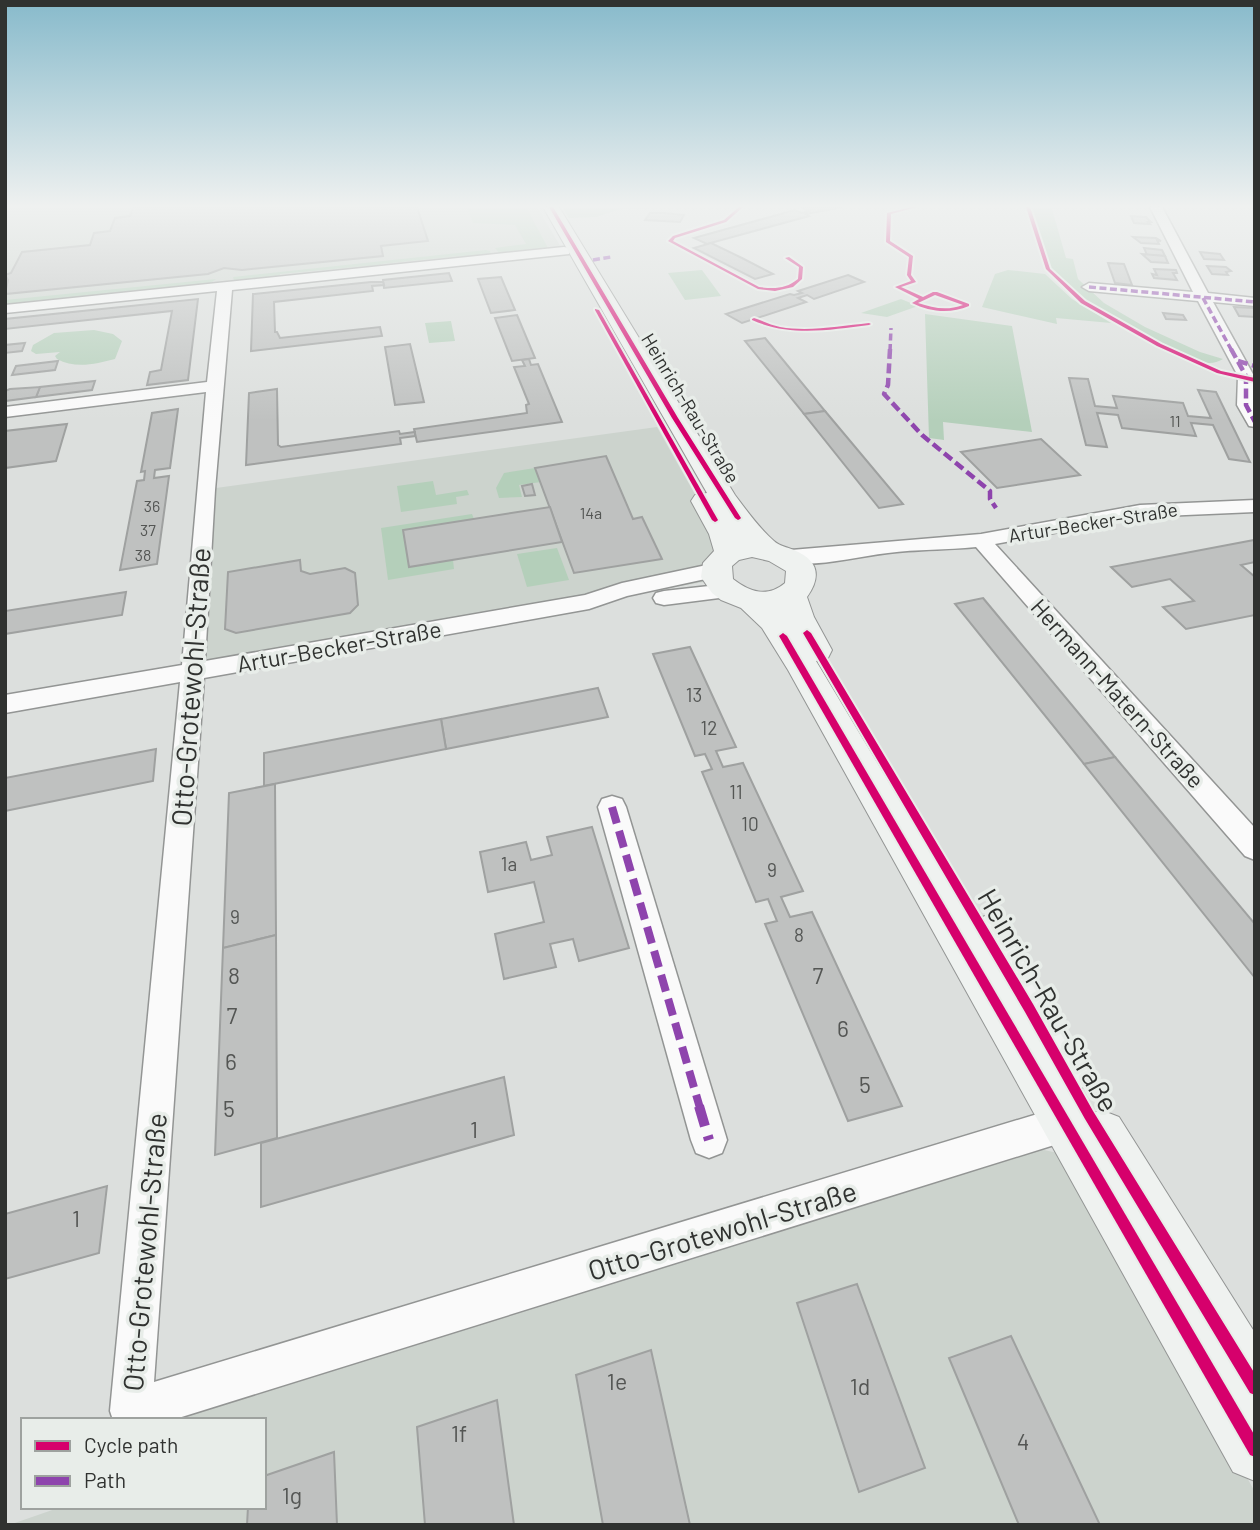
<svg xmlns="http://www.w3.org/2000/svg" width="1260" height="1530" viewBox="0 0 1260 1530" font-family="Barlow,sans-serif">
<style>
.built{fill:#ccd3cd}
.green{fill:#b4cfba}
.building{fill:#bfc1c0;stroke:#9fa1a0;stroke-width:2}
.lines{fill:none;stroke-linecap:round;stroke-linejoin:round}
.minor-casing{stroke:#939594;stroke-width:3}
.secondary-casing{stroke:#939594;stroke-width:2}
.minor{fill:#fafafa;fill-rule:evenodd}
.secondary{fill:#eff2f0;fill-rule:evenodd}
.quiet-far3{stroke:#8e44ad;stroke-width:3.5;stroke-dasharray:7 3.5;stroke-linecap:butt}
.quiet-far2{stroke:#8e44ad;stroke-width:4.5;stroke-dasharray:10 4.5;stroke-linecap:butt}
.quiet-far1{stroke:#8e44ad;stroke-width:8;stroke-dasharray:17 8;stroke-linecap:butt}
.quiet{stroke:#8e44ad;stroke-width:10;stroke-dasharray:21 10;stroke-linecap:butt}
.cycleway-casing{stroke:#e8ede9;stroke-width:4}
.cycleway{fill:#d6006c;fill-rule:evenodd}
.labels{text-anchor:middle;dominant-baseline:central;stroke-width:7;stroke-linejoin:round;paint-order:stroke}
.far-number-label{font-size:16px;fill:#545654}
.far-street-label{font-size:19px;fill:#303230;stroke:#e8ede9}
.number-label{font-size:19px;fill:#545654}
.street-label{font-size:23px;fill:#303230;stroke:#e8ede9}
.near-number-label{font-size:23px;fill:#545654}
.near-street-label{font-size:28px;fill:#303230;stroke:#e8ede9}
</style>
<rect width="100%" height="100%" fill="#dcdfdd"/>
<!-- built -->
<g class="built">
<path d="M5,207H537L562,249L5,306Z"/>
<path d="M657,427L715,530V580L201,670L216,488Z"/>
<path d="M1044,1150L1067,1155L1255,1492V1525H9L61,1507H264V1420H147L1024,1151Z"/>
</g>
<!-- green -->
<g class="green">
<path d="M467,207H526L548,248L501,255L495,248L526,244L515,225L473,223Z"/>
<path d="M562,207H639L648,209H621L596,217L569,218Z"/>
<path d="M1031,207H1058L1059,209H1052L1066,258L1073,259L1078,279L1104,303L1145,327L1200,352L1223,359C1216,363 1210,364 1202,362C1168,355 1070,297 1051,269C1039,252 1036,226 1031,207Z"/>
<path d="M486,250L490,251L491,256L462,259L461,256L381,264V267L367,269L366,266L280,274V278L234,280L233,277Z"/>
<path d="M702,270L721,296L685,300L668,273Z"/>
<path d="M1008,270L1045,274L1072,299L1111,323L1056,318L1057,324L982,307L995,274Z"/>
<path d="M216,279L208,285L5,306V300Z"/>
<path d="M901,299L918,306L887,317L861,313Z"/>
<path d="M925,314L1012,326L1032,432L943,422L944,440L929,438Z"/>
<path d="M451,321L455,341L429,343L425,323Z"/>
<path d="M94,330L113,334L122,341L115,359C96,364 75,369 57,359L55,356L60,352L36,354L31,351L33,345L54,333Z"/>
<path d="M535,468L541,482L519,485L522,497L499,498L496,488L504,473Z"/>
<path d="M433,481L436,495L467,490L469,495L456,497L457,504L401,512L397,486Z"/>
<path d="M472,514L474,519L403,530L410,567L453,560L454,569L388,580L381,528Z"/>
<path d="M557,548L569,580L527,587L517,554Z"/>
</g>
<!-- building -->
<g class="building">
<path d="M133,207H417L428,241L381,246L383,256L242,270L224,268L208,274L5,294L8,280L5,275L11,273L22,252L90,245L94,233L110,231L115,218L130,216Z"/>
<path d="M808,207H843L806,214L809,216L707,244L694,238L795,210L802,213L809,211L803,208Z"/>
<path d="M650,213H665L684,215L680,222L645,220Z"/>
<path d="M1131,216L1146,217L1151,222H1148L1150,224L1134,223Z"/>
<path d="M1133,237L1156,238L1161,241L1157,240L1159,244L1141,243Z"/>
<path d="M711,243L742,258L773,274L755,279L694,248Z"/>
<path d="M1144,248L1162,250L1165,256L1147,255Z"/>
<path d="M1200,252L1220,254L1224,260L1204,259Z"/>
<path d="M1142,254L1165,256L1168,263L1151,262Z"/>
<path d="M1108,263L1124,264L1132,285L1115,283Z"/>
<path d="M1207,266L1226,267L1231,271L1226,272L1228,275L1212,274Z"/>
<path d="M1154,269L1176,270L1177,273H1173L1177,280L1154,278L1152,274L1157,275Z"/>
<path d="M449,273L452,281L384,288L383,280Z"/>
<path d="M848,275L864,282L814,299L807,295L798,298L806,302L742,323L726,314L790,294L794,295L802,293L798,291Z"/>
<path d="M501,277L515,310L491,313L478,279Z"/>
<path d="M371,282H383L384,285L372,286L373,291L274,302L275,332H277L280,338L380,327L382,336L251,351L253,294Z"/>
<path d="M198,299L188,380L147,385L150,372L161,370L172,311L5,329V319Z"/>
<path d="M1234,307L1255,308V317L1239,316Z"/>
<path d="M1163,313L1183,315L1186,320L1166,319Z"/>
<path d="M517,315L535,358L512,361L495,318Z"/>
<path d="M765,338L825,411L804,414L745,341Z"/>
<path d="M25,343L22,351L5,353V345Z"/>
<path d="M410,344L424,402L395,405L385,347Z"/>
<path d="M529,359L531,365L538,364L562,422L417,442L414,429L527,413L526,405L529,404L514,367L525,366L522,360Z"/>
<path d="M58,361L55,370L12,375L16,366Z"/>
<path d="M1069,378L1088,379L1095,406L1117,408L1113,396L1183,403L1188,416L1211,418L1198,390L1216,392L1250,462L1229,459L1213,425L1191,423L1196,436L1122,428L1118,415L1097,413L1107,447L1086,445Z"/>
<path d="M95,381L92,390L36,397L40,387Z"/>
<path d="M40,387L36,397L5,401V391L10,389Z"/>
<path d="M277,389L278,445L281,447L399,431L400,434L415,432V436L400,438L401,444L246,465L249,393Z"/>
<path d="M178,409L170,468L155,470L154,478L169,476L157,564L120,570L137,481L144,480L145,471L141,472L152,413Z"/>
<path d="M825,411L903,504L879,508L804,414Z"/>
<path d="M67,424L56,461L5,468V431Z"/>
<path d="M1041,439L1080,475L997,488L961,452Z"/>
<path d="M606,456L633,519L642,517L662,559L574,573L535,468Z"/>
<path d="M532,484L535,495L525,496L522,486Z"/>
<path d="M550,507L562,542L409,567L403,530Z"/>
<path d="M1254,540L1255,562L1241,565L1255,577V615L1186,629L1163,607L1194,601L1170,579L1132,587L1111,567Z"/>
<path d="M300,560L301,571L310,574L345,568L355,573L358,605L350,613L236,633L225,629L228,572Z"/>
<path d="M126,592L122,615L5,634V611Z"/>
<path d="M983,598L1115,757L1084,764L955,604Z"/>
<path d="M690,647L736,747L716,751L723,767L743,763L803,891L781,897L790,917L812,912L902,1106L848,1121L765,924L777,921L768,899L756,902L702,772L712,769L705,754L695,756L653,654Z"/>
<path d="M598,688L608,717L446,749L441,719Z"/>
<path d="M441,719L446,749L264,786V753Z"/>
<path d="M156,749L153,781L5,811V778Z"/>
<path d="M1115,757L1255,924V978L1084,764Z"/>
<path d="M275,784L276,935L223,948L229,793Z"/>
<path d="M592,827L629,948L579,961L573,939L550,944L556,967L504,979L495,934L544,922L534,882L488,892L480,852L526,842L531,860L552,855L547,837Z"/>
<path d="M276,935L277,1138L215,1155L223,948Z"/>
<path d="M504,1077L514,1135L261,1207V1143Z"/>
<path d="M107,1186L99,1253L5,1279V1214Z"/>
<path d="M857,1284L925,1468L859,1492L797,1303Z"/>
<path d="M1011,1336L1100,1525H1019L949,1358Z"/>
<path d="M651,1350L690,1525H603L576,1375Z"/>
<path d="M497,1400L514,1525H425L417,1427Z"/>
<path d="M334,1452L337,1525H247L248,1507H264V1476Z"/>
</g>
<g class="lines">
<!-- minor casing -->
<g class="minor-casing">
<g id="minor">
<path d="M1150,207H1162L1208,293L1255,298V306L1213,302L1254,376L1255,427L1249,426L1237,405L1238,376L1198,301L1089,291L1082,287L1089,283L1193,292Z"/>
<path d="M564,247L569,248V254L232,290L215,490L205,661L585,595L622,583L716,563L724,565L727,570L724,575L627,596L589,609L204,678L154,1382L1067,1105L1080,1110L1085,1123L1080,1136L1067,1141L172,1420H113L110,1411L180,682L5,713V695L182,665L206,392L5,417V407L207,382L217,291L5,313V305Z"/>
<path d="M1255,500V512L1140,517L995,544L1255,828V860L1245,856L976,547C947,550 917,549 888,553C853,557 814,569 779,561L776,556L779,551L981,534L1140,505Z"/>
<path d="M727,584L735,586L738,591L735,596L664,605L656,603L653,598L656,593L664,591Z"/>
<path d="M612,796L622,799L626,807L727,1140L722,1153L709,1158L696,1153L691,1140L598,807L602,799Z"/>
</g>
</g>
<!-- secondary casing -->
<g class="secondary-casing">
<path id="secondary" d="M543,207H559L735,495C747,511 759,528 774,541C779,546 787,547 794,550C818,560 822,576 807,597L814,617L832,650L828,658L816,661L972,921L985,916L1000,921L1082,1055L1089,1072L1082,1089L1075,1092L1089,1115L1101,1110L1119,1117L1255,1333V1481L1233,1472L788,670L762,628L741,608L721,600L712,593L701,577L703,563L714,551L709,534L691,501L695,495L707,493ZM752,557L769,561L786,571L785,583C767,598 750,592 733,579L732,566L739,560Z"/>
</g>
<!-- minor -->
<use href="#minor" class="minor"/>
<!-- secondary -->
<use href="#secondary" class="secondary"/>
<!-- quiet-far3 -->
<g class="quiet-far3">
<path d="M593,260L611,257"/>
<path d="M1089,287L1255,302"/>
<path d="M1203,298L1232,351"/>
<path d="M890,351L891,328"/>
</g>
<!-- quiet-far2 -->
<g class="quiet-far2">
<path d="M890,349L888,385L884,394L922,435L990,491V499L996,508"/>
<path d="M1231,349L1246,376V405L1255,422"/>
<path d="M1238,361L1255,366"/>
</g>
<!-- quiet-far1 -->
<path class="quiet-far1" d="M612,807L700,1108"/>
<!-- quiet -->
<path class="quiet" d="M699,1106L709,1140"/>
<!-- cycleway casing -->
<g class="cycleway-casing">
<g id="cycleway">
<path d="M549,207H553L678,418L741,518L740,519L738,520L735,518L672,418Z"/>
<path d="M739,207H743L726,222L675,238L673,241L759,287C774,289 786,289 798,279L799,267L785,258L789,257L803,267L802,279L793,287L775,291L758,289L668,241L673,236L724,220Z"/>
<path d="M912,207H917L891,214L890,241L913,256L911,275L916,282L901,287L923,297L933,292H937L969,304V306C950,314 930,312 912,303L919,299L895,287L911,281L907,275L909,257L886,242L887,213ZM935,295L963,305C947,311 933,308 918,303Z"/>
<path d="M1026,207H1030L1050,269L1085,301L1161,344L1221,371L1255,378V382L1217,373L1157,346L1081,303L1046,269Z"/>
<path d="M595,309L599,310L718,520L717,521L715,522L712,520L595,310Z"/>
<path d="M754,318C763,321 771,325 780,327C809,332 840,326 869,323L871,324L869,325C829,330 790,337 752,320V319Z"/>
<path d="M807,630L811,633L1033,1004L1093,1111L1255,1374V1395L1250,1393L1085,1119L1025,1012L803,633Z"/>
<path d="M783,633L787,636L1255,1436V1457L1250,1455L779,636Z"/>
</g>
</g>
<!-- cycleway -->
<use href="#cycleway" class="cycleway"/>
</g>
<!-- sky -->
<linearGradient id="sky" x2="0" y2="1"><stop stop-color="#87bacb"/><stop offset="0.49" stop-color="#eff1f0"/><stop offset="1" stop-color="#eff1f0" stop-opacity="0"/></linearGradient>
<rect width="1260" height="421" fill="url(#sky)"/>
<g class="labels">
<!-- far-number labels -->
<g class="far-number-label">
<text x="1175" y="420">11</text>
<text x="152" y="505">36</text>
<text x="591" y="512">14a</text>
<text x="148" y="529">37</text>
<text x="143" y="554">38</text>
</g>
<!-- far-street labels -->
<g class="far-street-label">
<text transform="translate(691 408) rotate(59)">Heinrich-Rau-Straße</text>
<text transform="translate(1093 522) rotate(-9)">Artur-Becker-Straße</text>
</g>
<!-- number labels -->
<g class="number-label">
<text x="694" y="694">13</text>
<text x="709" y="727">12</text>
<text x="736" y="791">11</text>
<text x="750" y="823">10</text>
<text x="509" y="863">1a</text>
<text x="772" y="869">9</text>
<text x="235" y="916">9</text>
<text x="799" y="934">8</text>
</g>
<!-- street labels -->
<g class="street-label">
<text transform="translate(339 646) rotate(-10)">Artur-Becker-Straße</text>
<text transform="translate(1118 693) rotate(48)">Hermann-Matern-Straße</text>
</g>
<!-- near-number labels -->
<g class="near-number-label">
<text x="234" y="975">8</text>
<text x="818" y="975">7</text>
<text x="232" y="1015">7</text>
<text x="843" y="1028">6</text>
<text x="231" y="1061">6</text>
<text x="865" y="1084">5</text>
<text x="229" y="1108">5</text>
<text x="474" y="1129">1</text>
<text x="76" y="1218">1</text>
<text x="617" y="1381">1e</text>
<text x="860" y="1386">1d</text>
<text x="459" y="1433">1f</text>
<text x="1023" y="1441">4</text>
<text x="292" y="1495">1g</text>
</g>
<!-- near-street labels -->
<g class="near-street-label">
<text transform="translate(190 687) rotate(-86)">Otto-Grotewohl-Straße</text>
<text transform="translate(1049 1000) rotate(60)">Heinrich-Rau-Straße</text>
<text transform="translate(722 1230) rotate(-17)">Otto-Grotewohl-Straße</text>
<text transform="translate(144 1252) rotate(-85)">Otto-Grotewohl-Straße</text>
</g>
</g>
<!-- border -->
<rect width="1260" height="1530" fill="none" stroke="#303230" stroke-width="14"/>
<!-- legend -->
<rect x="21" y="1418" width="245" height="91" fill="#e8ede9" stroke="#9ea29f" stroke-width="2"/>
<rect x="35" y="1441" width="35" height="10" fill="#d6006c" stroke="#9ea29f" stroke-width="2"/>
<text x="84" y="1453" font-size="21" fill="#303230">Cycle path</text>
<rect x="35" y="1476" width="35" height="10" fill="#8e44ad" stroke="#9ea29f" stroke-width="2"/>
<text x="84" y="1488" font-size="21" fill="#303230">Path</text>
</svg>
